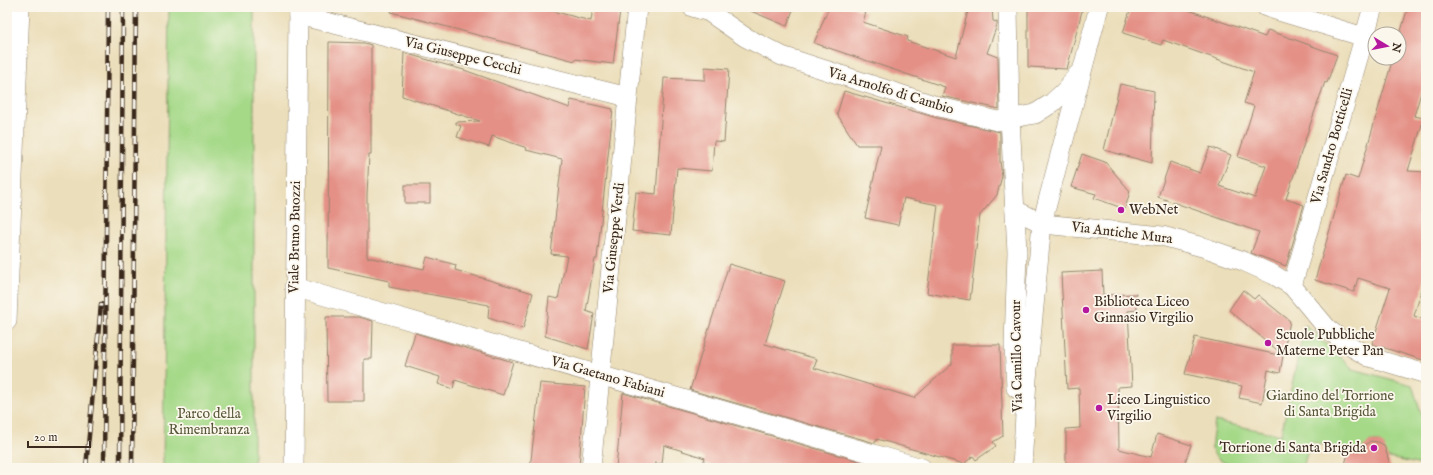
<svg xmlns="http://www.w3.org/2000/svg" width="1433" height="475" viewBox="0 0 1433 475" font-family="'IM FELL English',serif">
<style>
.green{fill:#a5d988;stroke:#708253}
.building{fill:#e49086}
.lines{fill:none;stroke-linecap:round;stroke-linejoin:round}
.minor-casing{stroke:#93846c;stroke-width:20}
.minor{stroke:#fff;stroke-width:19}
.rail-casing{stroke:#3b2a1e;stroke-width:4.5}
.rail{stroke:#fbf7ec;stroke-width:3;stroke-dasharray:9;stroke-linecap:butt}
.poi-dot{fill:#b5179e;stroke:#fbf7ec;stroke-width:1.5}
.labels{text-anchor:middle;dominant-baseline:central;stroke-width:3.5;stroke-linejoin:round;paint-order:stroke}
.street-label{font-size:14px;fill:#3b2a1e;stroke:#fbf7ec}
.poi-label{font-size:14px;fill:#3b2a1e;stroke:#fbf7ec;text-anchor:start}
.park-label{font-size:14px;fill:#565638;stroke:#fbf7ec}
</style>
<rect width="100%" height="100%" fill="#fbf7ec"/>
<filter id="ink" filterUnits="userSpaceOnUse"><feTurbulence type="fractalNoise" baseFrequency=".025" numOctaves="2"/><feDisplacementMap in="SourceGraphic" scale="8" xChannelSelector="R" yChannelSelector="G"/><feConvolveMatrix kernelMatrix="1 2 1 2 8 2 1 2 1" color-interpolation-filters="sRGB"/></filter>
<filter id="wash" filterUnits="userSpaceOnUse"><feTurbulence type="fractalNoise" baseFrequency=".012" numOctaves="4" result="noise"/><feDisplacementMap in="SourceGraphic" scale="16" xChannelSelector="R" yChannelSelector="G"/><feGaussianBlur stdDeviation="0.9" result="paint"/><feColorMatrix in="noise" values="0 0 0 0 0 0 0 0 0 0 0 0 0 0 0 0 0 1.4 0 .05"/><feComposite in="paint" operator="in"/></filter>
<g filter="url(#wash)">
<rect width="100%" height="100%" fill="#ebdeba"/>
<!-- green -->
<g class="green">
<path d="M169,7H254V468H163Z"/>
<path d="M1305,325L1353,369L1412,385L1425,426L1426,466L1385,457L1384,446L1378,442L1370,441L1362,452L1310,442L1303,468C1282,468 1217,475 1212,449C1211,441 1214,429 1215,421L1281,435Z"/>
</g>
<g id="blocks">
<!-- building -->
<g class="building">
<path d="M392,7H537L591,21L593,7L620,10L613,64L575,59V61L391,12Z"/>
<path d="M741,7H794L787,26Z"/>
<path d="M829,7H852L866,12L863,22L908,37L907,41L956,57L969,7H992L993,21L997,22V25L987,53L998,57L999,109L942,96L945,87L814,43Z"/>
<path d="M1028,7H1083L1067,69L1028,67Z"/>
<path d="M1131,7H1180L1265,37L1268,30L1337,55L1327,83L1325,82L1310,125L1286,199L1304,205L1286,266L1251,253L1259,232L1158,197L1170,162L1200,173L1210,147L1231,155L1219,186L1255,198L1266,166L1238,157L1254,106L1244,103L1254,72L1163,40L1161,45L1123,33Z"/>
<path d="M1408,7H1426V76L1414,116L1424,118L1408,171L1426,172V276L1414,316L1426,320V361L1372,344L1390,288L1358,278L1354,292L1315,280L1346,175L1358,179L1393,58H1399V38Z"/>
<path d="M329,42L364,43L371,45V155H369L367,195V257L424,269L427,257L456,265L455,270L533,293L523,329L488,318L489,305L389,287V281L328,268Z"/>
<path d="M404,53L464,70L570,108L571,100L613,109L597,259H595L586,311L594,314L588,349L545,336L549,297L558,299L567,256L551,254L562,159L526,150L527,148L492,136L489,147L457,137L461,126L456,124V122L480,121L402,96Z"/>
<path d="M705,67L729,69L724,142L714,141L712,171L677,168L671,235L632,231L636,192L656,194L664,78L705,80Z"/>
<path d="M1120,84L1154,91L1152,163L1104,150Z"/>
<path d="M844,91L937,118L1000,132V161L1002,176L997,195L980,215L970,300L927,293L938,205L904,198L898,225L865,218L881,145H857L837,114Z"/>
<path d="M1082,154L1105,162L1130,191L1125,209L1094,198L1096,194L1071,187Z"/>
<rect x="405" y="185" width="25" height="18"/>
<path d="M729,264L785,281L765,344L817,359L814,368L914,398L952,364V345H1000L1003,436L993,442L996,446L976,460L973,456L964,464L877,439L875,443L690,390Z"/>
<path d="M1102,271L1103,295L1136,294L1137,310L1128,311L1132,386L1118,387L1119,449L1151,457L1157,434L1191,445L1183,468H1066V429L1080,428L1079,388L1067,389L1061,273Z"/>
<path d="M1243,290L1254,299L1258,295L1290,321L1283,355L1229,310Z"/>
<path d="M326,317H359L373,321L372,359H364V401H327Z"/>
<path d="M415,333L513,362L503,395L455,380L453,389L438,384L440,377L405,366Z"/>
<path d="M1195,337L1283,356L1280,373L1268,370L1262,403L1239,398L1242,386L1185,374Z"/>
<path d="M540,383L585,387L579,468H530Z"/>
<path d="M623,393L869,464L868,468H719L703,463L705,458L664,445L662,464L655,463V468H616Z"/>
<path d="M1370,441L1378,442L1384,445L1391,468H1344L1349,450L1358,452Z"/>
</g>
</g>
</g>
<g filter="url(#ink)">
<use href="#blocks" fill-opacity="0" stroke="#93846c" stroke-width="1"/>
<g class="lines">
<!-- minor casing -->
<g class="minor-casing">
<g id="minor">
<path d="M692,7L709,12L745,37L782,56L940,107L997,121L1035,114L1052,103L1066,90L1078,74"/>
<path d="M1008,7L1010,118L1017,252L1014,345L1016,388"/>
<path d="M1266,7L1364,37"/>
<path d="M298,15L628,97"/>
<path d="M1015,210L1042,223L1053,225L1162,236L1206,248L1243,261L1274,275L1292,286L1327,328L1345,343L1369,357L1426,374"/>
<path d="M1292,286L1373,7"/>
<path d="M294,287L922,468"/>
<path d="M7,321L20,7"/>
<path d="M294,468L298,7"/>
<path d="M591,468L637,7"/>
<path d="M1022,468L1027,379L1042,223L1099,7"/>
</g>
</g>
<!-- minor -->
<use href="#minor" class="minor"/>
<!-- rail casing -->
<g class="rail-casing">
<g id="rail">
<path d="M86,468L101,304"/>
<path d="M104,468L108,7"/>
<path d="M120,468L123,7"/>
<path d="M132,468L136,7"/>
</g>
</g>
<!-- rail -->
<use href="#rail" class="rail"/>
</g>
</g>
<!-- markers -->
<g class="poi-dot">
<circle cx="1121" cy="210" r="4"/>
<circle cx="1086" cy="310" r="4"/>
<circle cx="1268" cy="343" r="4"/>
<circle cx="1099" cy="408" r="4"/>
<circle cx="1374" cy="448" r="4"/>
</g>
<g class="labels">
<!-- street labels -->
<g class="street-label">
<text transform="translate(463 56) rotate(14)">Via Giuseppe Cecchi</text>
<text transform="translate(891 91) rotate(17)">Via Arnolfo di Cambio</text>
<text transform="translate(1332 146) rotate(-74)">Via Sandro Botticelli</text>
<text transform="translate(1122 233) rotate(7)">Via Antiche Mura</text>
<text transform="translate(295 237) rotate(-89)">Viale Bruno Buozzi</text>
<text transform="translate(614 238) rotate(-84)">Via Giuseppe Verdi</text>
<text transform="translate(1017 356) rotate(-91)">Via Camillo Cavour</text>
<text transform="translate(608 377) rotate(16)">Via Gaetano Fabiani</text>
</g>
<!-- poi labels -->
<g class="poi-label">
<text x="1129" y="210">WebNet</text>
<text x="1094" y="302">Biblioteca Liceo<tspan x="1094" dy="16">Ginnasio Virgilio</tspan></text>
<text x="1276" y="335">Scuole Pubbliche<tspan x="1276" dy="16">Materne Peter Pan</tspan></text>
<text x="1107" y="400">Liceo Linguistico<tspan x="1107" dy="16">Virgilio</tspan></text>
<text x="1366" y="448" text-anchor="end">Torrione di Santa Brigida</text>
</g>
<!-- park labels -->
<g class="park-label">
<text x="1330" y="396">Giardino del Torrione<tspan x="1330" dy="16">di Santa Brigida</tspan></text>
<text x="209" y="414">Parco della<tspan x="209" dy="16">Rimembranza</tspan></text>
</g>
</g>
<!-- margin -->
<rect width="1433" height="475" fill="none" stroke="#fbf7ec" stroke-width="24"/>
<!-- north arrow -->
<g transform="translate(1387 46) rotate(100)"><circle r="19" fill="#fbf7ec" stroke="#aea59a"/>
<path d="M0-3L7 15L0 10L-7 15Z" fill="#b5179e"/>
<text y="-6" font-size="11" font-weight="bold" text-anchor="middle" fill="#3b2a1e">N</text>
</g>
<!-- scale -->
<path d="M28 441v6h62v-6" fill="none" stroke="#3b2a1e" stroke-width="2"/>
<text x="34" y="441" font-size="12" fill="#3b2a1e" stroke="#fbf7ec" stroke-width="3" paint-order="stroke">20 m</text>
</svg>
